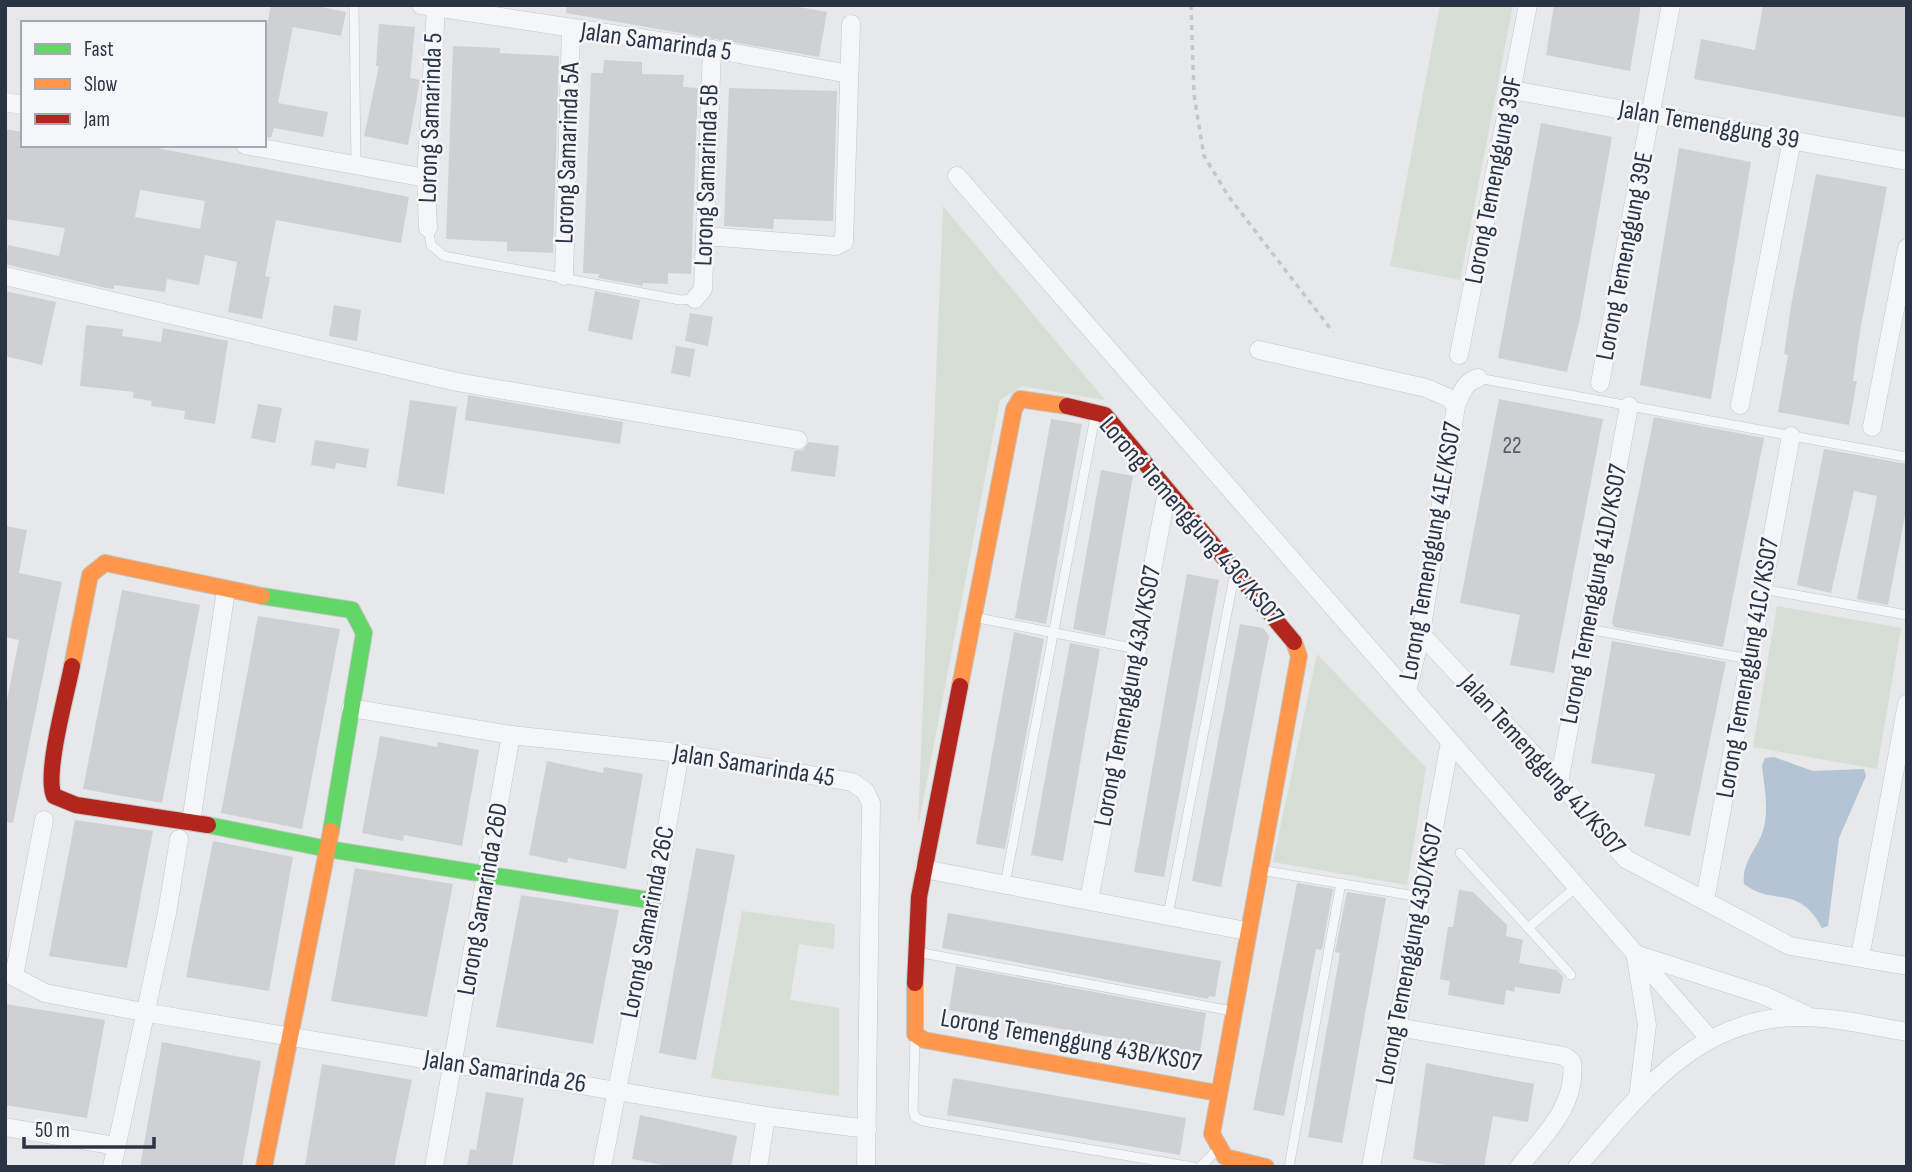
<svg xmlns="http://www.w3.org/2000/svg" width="1912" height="1172" viewBox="0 0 1912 1172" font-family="'Sofia Sans Condensed',sans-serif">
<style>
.green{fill:#d6ded6}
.water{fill:#b4c4d5}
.building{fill:#ced0d3;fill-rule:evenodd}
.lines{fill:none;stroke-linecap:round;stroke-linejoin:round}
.lane-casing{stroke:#c4c6c8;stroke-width:10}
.street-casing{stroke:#c4c6c8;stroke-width:19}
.fast-casing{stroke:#c4c6c8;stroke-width:18}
.slow-casing{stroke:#c4c6c8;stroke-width:18}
.jam-casing{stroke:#c4c6c8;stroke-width:18}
.path{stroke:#c5c6ca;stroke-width:3.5;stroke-dasharray:5 5;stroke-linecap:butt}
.lane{stroke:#f5f6f7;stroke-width:9}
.street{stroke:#f5f6f7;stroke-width:18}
.fast{stroke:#63d668;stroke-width:16}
.slow{stroke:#ff974d;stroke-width:16}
.jam{stroke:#b3261e;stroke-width:16}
.labels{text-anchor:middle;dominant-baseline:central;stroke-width:5;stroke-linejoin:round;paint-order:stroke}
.number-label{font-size:23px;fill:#545c69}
.street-label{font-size:26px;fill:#2b3445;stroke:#f4f6f9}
</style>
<rect width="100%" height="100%" fill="#e6e8ea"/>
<!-- green -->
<g class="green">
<path d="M1440,5H1513L1460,280L1390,266Z"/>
<path d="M943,206L1105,400L1022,386L1000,400L918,827Z"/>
<path d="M1777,606L1901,628L1877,769L1753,747Z"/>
<path d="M1317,654L1426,768L1407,885L1273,862Z"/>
<path d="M742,911L835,924L834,949L799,944L790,1000L839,1008V1096L711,1078Z"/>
</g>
<!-- water -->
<path class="water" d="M1774,757L1813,771L1864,769L1866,776L1839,838L1828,926L1822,928C1798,883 1773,907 1744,884C1741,859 1762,846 1765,822C1768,804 1764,784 1762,766L1765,758Z"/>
<!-- building -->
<g class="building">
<path d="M271,5H312L346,12L341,36L293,27L278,103L328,112L323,137L274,128L271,138L264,137V41Z"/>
<path d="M567,5H787L827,12L819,57L566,13Z"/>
<path d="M1554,5H1641L1630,71L1546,55Z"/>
<path d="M1763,5H1907V118L1694,79L1701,39L1755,50Z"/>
<path d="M379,24L415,27L410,78L420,80L408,145L364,136L379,66H376Z"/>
<path d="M453,46L500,48V53L559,56L553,253L507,251V242L446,239Z"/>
<path d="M604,60L642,62V74L684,75L683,87L698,88L691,274L668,273V284L643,283V286L598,278L599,274L583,273L591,73H603Z"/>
<path d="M729,88L837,91L833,221L774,219L773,229L724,226Z"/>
<path d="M1541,123L1612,137L1580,318L1567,372L1498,358Z"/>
<path d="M5,129L22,132L19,145H142L409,197L401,243L276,220L265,276L270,277L262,319L228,312L237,262L205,255L199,285L167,279L165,292L114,285V289L106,288L5,264L8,245L59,256L65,228L5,219ZM140,190L205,201L200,229L135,217Z"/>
<path d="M1679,148L1751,162L1711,399L1640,385Z"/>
<path d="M1816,174L1887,187L1860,331L1853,381H1857L1849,425L1778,412L1788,355L1784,354L1791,306Z"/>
<path d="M5,291L56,302L42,365L5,356Z"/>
<path d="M595,291L640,300L632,340L588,331Z"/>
<path d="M334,305L361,310L357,341L329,336Z"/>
<path d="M690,313L713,317L708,346L685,341Z"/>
<path d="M86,325L123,329L122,336L161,342L163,328L228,341L215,424L184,419L185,411L151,406L152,401L133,398L134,392L80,386Z"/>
<path d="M676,346L695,349L690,377L671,373Z"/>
<path d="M468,395L623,422L620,444L465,420Z"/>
<path d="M1499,399L1603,419L1554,673L1510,665L1520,615L1460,603Z"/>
<path d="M410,400L457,407L444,494L397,486Z"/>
<path d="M258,404L282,408L275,443L251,438Z"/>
<path d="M1654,417L1764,438L1723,647L1614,627L1612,622Z"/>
<path d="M1051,419L1082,424L1046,624L1015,618Z"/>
<path d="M315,440L369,449L366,468L336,463L335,469L311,465Z"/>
<path d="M809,442L839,446L835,477L791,471L794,451L803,450Z"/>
<path d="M1824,449L1907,464V505L1888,605L1857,599L1877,496L1854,491L1831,593L1797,585Z"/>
<path d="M1101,470L1133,476L1105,636L1073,629Z"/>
<path d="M5,526L27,530L19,573L62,582L13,823L5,822V710L19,640L5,637Z"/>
<path d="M1187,574L1219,580L1164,877L1134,872Z"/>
<path d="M122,590L200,605L162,803L83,789Z"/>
<path d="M258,616L340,629L302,829L221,813Z"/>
<path d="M1240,624L1263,628L1269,636L1221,887L1192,881Z"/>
<path d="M1014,632L1044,639L1005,849L976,844Z"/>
<path d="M1612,641L1726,662L1690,836L1644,826L1655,774L1591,763Z"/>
<path d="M1070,643L1100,649L1063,861L1031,855Z"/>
<path d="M380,736L437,747L438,742L479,750L462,846L404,835L403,841L362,833Z"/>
<path d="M547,761L603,773L604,767L643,774L626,869L568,858L567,863L529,855Z"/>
<path d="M75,820L153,831L127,968L49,956Z"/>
<path d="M213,841L293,857L269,991L186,977Z"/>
<path d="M696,848L735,855L696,1060L659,1053Z"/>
<path d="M355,868L453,884L427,1017L331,1001Z"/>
<path d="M1297,883L1333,889L1322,950L1316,949L1284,1116L1253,1110Z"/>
<path d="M1459,890L1473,892L1507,925L1506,936L1523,940L1519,963L1557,970L1563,977L1560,994L1515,987L1514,992L1506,990L1504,1005L1448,995L1450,981L1440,979L1448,927H1453Z"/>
<path d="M1347,892L1386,898L1342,1143L1308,1137L1340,953L1335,952Z"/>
<path d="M521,895L619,910L593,1044L496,1027Z"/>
<path d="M948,913L1221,961L1215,997L1209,996L1208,999L942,948Z"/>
<path d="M956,966L1206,1013L1200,1052L949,1010Z"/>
<path d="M5,1004L105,1020L87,1118L5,1105Z"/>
<path d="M162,1042L261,1061L242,1167H140Z"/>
<path d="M1426,1063L1534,1084L1528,1122L1493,1116L1484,1167H1457L1413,1159Z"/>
<path d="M322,1064L412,1080L394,1167L305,1165Z"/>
<path d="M953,1078L1186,1118L1180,1155L947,1115Z"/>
<path d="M486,1092L524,1098L512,1167H467L470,1149L476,1150Z"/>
<path d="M640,1115L737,1136L731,1167H673L632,1159Z"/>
</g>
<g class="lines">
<!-- lane casing -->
<g class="lane-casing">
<g id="lane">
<path d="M354,5L356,166"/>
<path d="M428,228L431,245L444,256L680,300L695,299"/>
<path d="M1478,378L1907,457"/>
<path d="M1762,589L1907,615"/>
<path d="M973,617L1137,649"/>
<path d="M1588,629L1749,659"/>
<path d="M1460,853L1571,975"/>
<path d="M1260,870L1421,897"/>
<path d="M1005,884L1096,412"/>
<path d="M1168,915L1234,577"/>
<path d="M1528,928L1576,887"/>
<path d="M917,952L1232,1011"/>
<path d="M915,1038L913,1110L915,1117L923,1121L1193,1167"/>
<path d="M1200,1167L1216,1151"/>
<path d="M1289,1167L1341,883"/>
</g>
</g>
<!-- street casing -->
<g class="street-casing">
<g id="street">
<path d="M421,5L712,49L849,74"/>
<path d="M1512,90L1907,161"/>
<path d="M5,102L23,105"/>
<path d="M245,145L426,178"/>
<path d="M957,176L1709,1038"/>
<path d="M428,228L426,178L436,8"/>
<path d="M705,236L836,246L844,242L851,24"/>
<path d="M5,276L457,382L798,440"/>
<path d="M564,276L571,30"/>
<path d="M695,299L703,289L712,49"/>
<path d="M1259,350L1426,388L1449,398L1456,406L1421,634L1407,692"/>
<path d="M1459,355L1528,5"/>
<path d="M1600,383L1671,5"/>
<path d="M1740,405L1792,140"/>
<path d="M1456,406C1461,394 1464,382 1478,378"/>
<path d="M1872,427L1907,248"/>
<path d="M1421,634L1559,782L1626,859L1790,946L1907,966"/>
<path d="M351,708L511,735L680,753L852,782L865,791L871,803L866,1167"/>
<path d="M1559,782L1629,406"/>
<path d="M191,822L226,590"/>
<path d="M924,869L1246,931"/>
<path d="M1089,900L1167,492"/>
<path d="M1705,900L1791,436"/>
<path d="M1635,954L1763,995L1806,1015"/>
<path d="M1860,957L1907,704"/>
<path d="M1636,958L1647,1025L1638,1098"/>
<path d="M5,972L45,993L143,1012L766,1116L867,1129"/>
<path d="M14,976L44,820"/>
<path d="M1397,1027L1564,1056L1572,1062C1577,1106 1544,1135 1519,1167"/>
<path d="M5,1127L116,1146"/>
<path d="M112,1167L167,913L179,839"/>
<path d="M434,1167L511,735"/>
<path d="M602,1167L654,901L680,753"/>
<path d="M758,1167L766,1116"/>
<path d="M1371,1167L1450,742"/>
<path d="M1577,1167C1638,1096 1697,1016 1800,1017C1836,1017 1872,1026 1907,1032"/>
</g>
</g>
<!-- fast casing -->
<g class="fast-casing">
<g id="fast">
<path d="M262,596L352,610L364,633L331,831"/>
<path d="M208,825L328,849L654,901"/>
</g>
</g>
<!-- slow casing -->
<g class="slow-casing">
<g id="slow">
<path d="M72,666L90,575L105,563L262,596"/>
<path d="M960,686L1014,409L1020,399L1067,406"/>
<path d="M915,983V1034L924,1040L1217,1093"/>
<path d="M264,1167L331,831"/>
<path d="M1266,1167L1225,1157L1212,1134L1299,656L1294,642"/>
</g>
</g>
<!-- jam casing -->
<g class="jam-casing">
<g id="jam">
<path d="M1067,406L1105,415L1294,642"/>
<path d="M72,666C67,693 44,774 54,796L76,805L208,825"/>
<path d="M915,983L919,897L960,686"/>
</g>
</g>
<!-- path -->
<path class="path" d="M1191,5L1194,95L1204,156L1229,197L1333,332"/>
<!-- lane -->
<use href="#lane" class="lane"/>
<!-- street -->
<use href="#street" class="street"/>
<!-- fast -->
<use href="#fast" class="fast"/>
<!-- slow -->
<use href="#slow" class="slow"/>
<!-- jam -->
<use href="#jam" class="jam"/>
</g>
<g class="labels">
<!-- number labels -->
<g class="number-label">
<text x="1512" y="446">22</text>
</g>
<!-- street labels -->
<g class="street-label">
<text transform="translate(656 42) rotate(8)">Jalan Samarinda 5</text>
<text transform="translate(431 118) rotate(-88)">Lorong Samarinda 5</text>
<text transform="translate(1709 125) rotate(10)">Jalan Temenggung 39</text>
<text transform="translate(568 153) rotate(-88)">Lorong Samarinda 5A</text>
<text transform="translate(707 175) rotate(-88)">Lorong Samarinda 5B</text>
<text transform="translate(1494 180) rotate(-79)">Lorong Temenggung 39F</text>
<text transform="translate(1625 256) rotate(-79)">Lorong Temenggung 39E</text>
<text transform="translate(1191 521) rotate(49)">Lorong Temenggung 43C/KS07</text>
<text transform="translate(1431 551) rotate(-80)">Lorong Temenggung 41E/KS07</text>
<text transform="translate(1594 594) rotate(-79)">Lorong Temenggung 41D/KS07</text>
<text transform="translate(1748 668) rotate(-80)">Lorong Temenggung 41C/KS07</text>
<text transform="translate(1128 696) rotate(-79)">Lorong Temenggung 43A/KS07</text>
<text transform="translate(1542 765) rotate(48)">Jalan Temenggung 41/KS07</text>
<text transform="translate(754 766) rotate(9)">Jalan Samarinda 45</text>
<text transform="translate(483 899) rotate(-80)">Lorong Samarinda 26D</text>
<text transform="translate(648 922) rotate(-79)">Lorong Samarinda 26C</text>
<text transform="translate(1410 954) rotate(-79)">Lorong Temenggung 43D/KS07</text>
<text transform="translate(1071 1041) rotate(10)">Lorong Temenggung 43B/KS07</text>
<text transform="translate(505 1072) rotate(9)">Jalan Samarinda 26</text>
</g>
</g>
<!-- border -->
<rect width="1912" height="1172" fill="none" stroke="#2b3445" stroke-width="14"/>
<!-- legend -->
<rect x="21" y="21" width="245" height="126" fill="#f4f6f9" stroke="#a4a8b1" stroke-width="2"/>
<rect x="35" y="44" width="35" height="10" fill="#63d668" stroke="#a4a8b1" stroke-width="2"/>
<text x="84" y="56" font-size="21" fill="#2b3445">Fast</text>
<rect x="35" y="79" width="35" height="10" fill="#ff974d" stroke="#a4a8b1" stroke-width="2"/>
<text x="84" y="91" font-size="21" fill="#2b3445">Slow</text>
<rect x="35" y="114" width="35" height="10" fill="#b3261e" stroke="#a4a8b1" stroke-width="2"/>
<text x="84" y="126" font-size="21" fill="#2b3445">Jam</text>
<!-- scale -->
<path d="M24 1137v10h130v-10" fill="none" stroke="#2b3445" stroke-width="3.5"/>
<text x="35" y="1137" font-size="21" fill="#2b3445" stroke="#f4f6f9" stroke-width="5" paint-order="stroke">50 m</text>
</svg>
